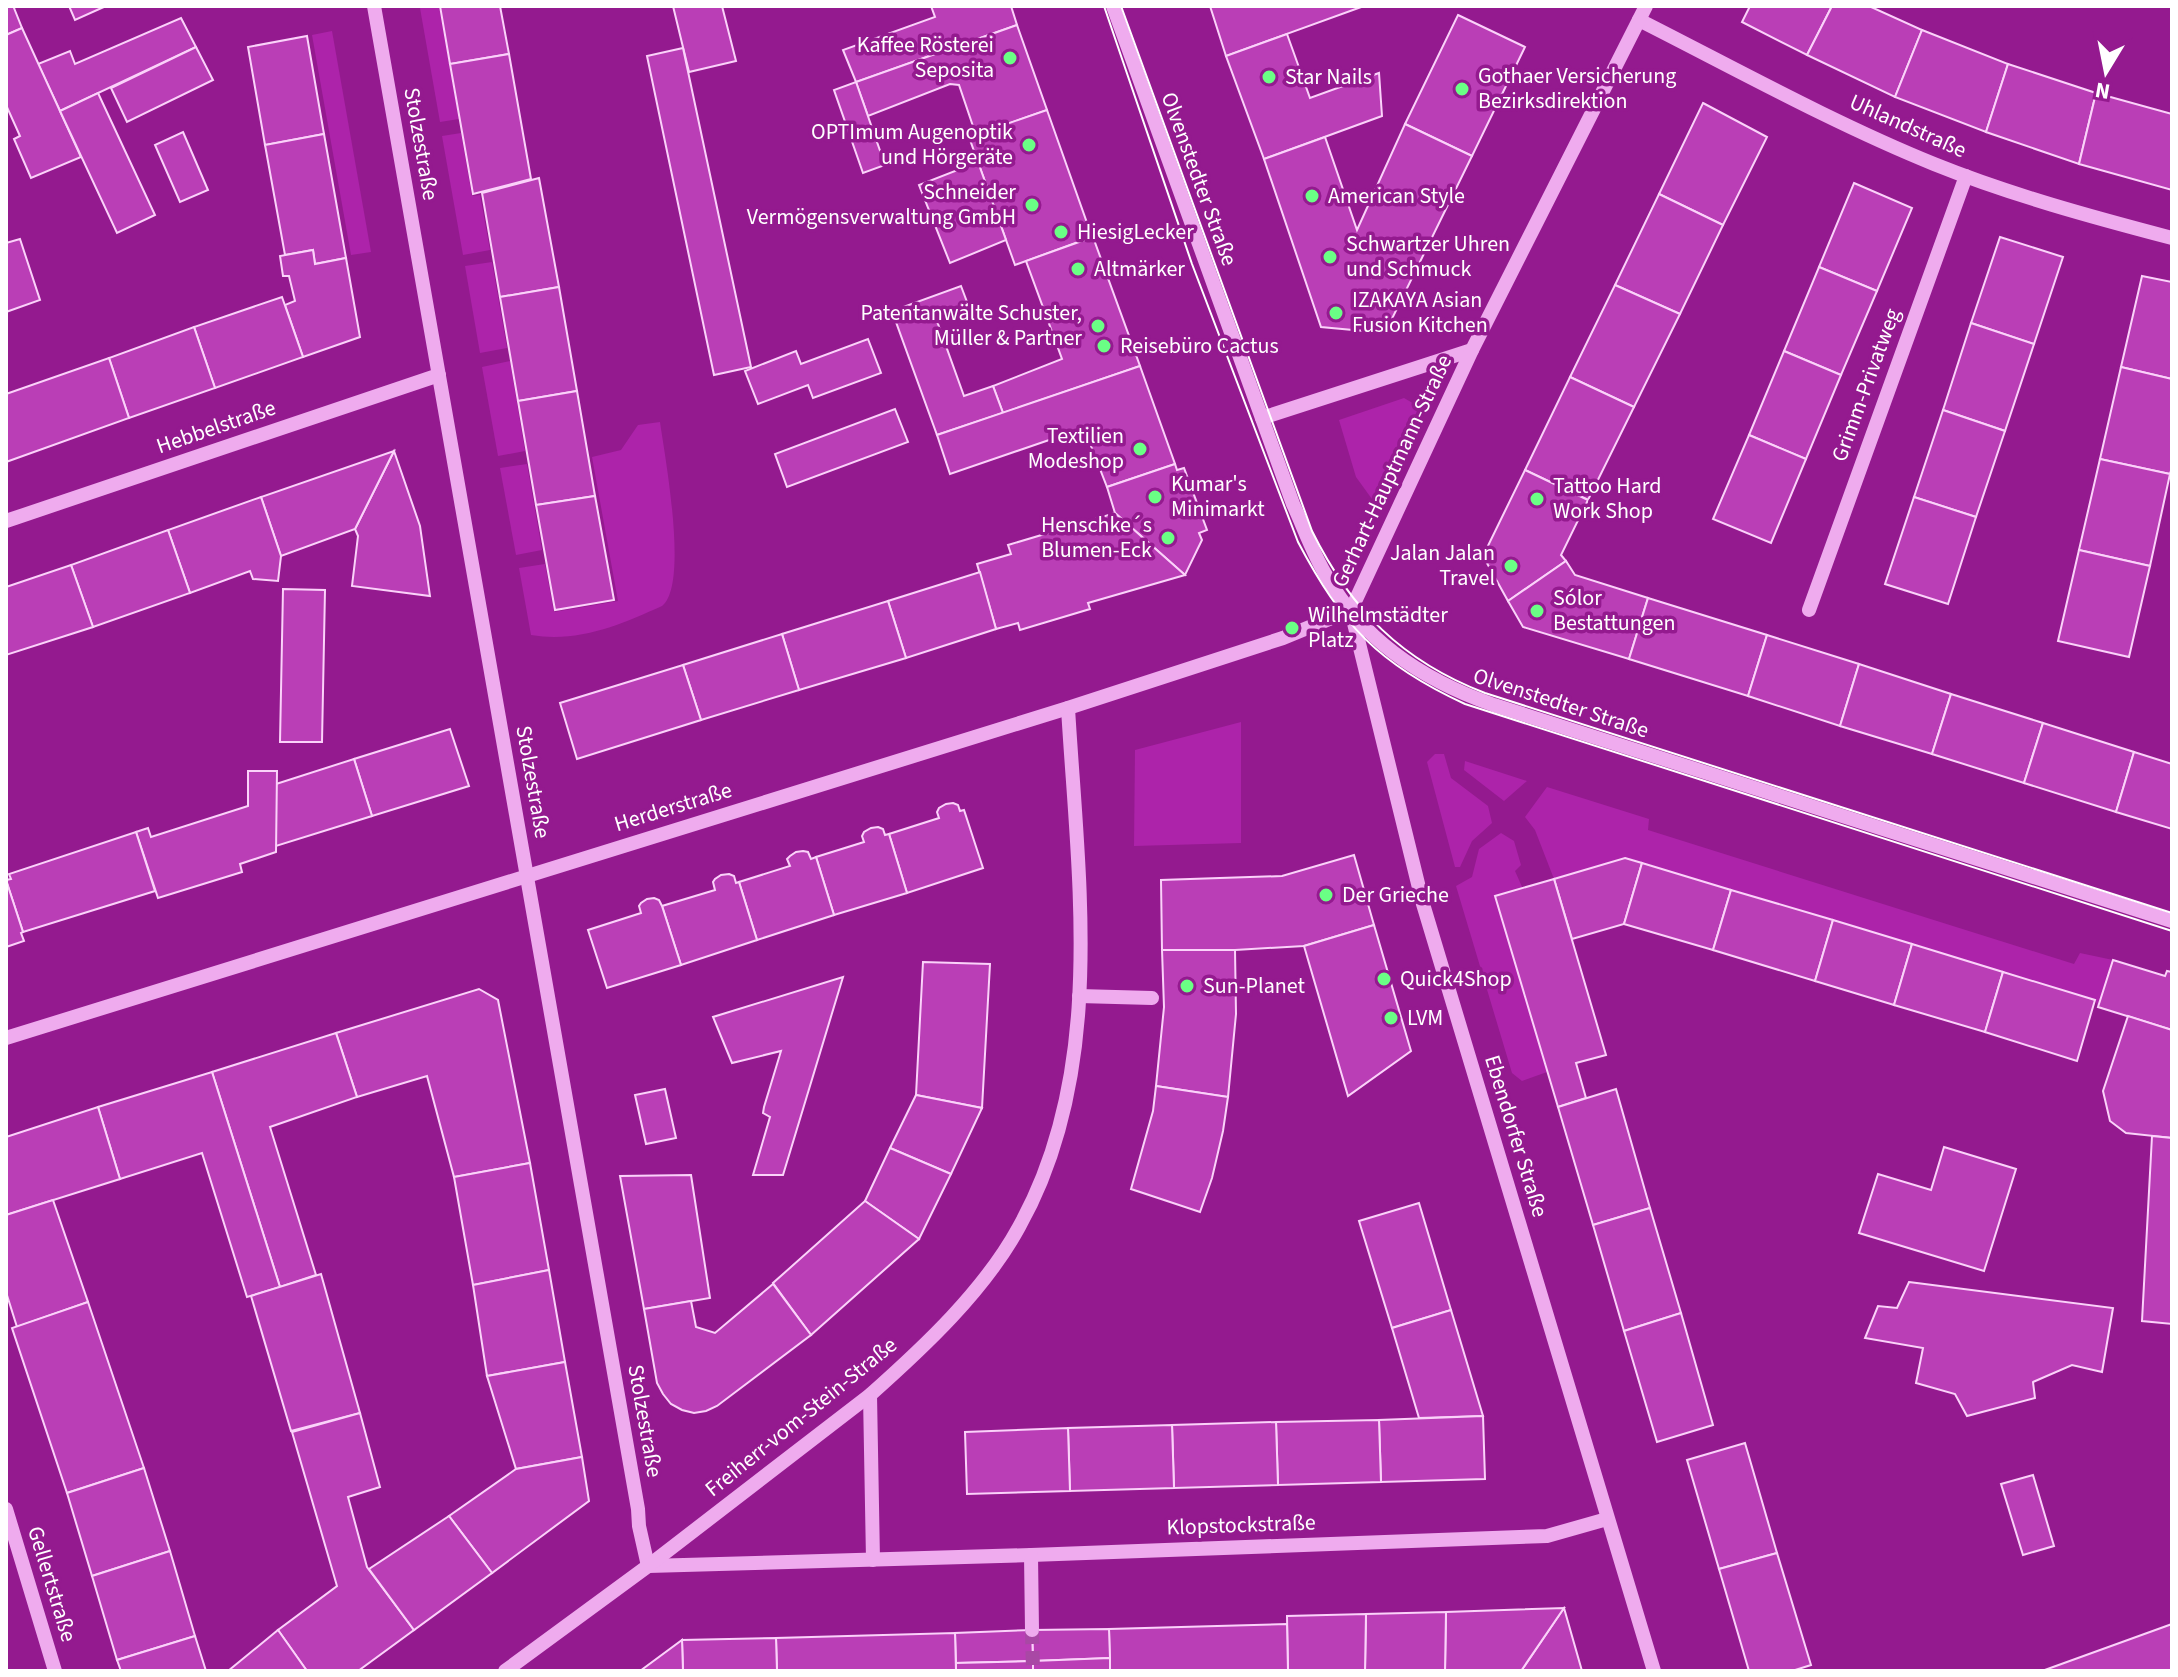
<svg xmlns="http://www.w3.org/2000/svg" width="2178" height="1677" viewBox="0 0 2178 1677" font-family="'Source Sans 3',sans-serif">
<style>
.green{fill:#ad23aa}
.building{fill:#ba3eb6;stroke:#fbd2fa;stroke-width:2}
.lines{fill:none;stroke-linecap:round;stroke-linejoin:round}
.minor-tunnel{stroke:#a948a5;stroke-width:14;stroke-dasharray:14 7;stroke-linecap:butt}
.minor{stroke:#efabee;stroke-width:14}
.tram{stroke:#fff;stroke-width:2}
.poi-dot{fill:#6aff85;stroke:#941a8f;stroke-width:3}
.labels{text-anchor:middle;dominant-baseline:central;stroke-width:7;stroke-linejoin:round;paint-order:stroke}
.poi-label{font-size:22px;fill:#fff;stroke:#941a8f;text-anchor:start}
.street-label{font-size:22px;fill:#fff;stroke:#941a8f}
</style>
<rect width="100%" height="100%" fill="#941a8f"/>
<!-- green -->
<g class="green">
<path d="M429,6H439L459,119L440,122L420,8Z"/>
<path d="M332,31L371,252L351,255L312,35Z"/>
<path d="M461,133L472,196L480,195L490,250L463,255L442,136Z"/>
<path d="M492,262L507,348L480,353L465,266Z"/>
<path d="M510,361L525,451L498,456L482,367Z"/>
<path d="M1404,398L1416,405L1419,427L1382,500L1377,506L1356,477L1339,420Z"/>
<path d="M660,422C665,457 689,585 662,606C620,625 578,643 531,635L519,568L545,564L554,612L618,601L592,457L621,450L638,425Z"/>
<path d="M527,464L542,550L516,555L500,468Z"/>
<path d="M1241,722V843L1134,846L1135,750Z"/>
<path d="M1435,754H1444L1451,778L1488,806L1492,823L1472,841L1460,867H1455L1427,762Z"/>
<path d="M1465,761L1527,781L1504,801L1464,770Z"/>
<path d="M1547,787L1649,819L1648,830L2074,964L2080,953L2113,960L2098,1007L2095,1000L1625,858L1554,879L1535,830L1525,817Z"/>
<path d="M1501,833L1514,841L1521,865L1515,871L1523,889L1495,897L1547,1072L1522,1081L1512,1073L1456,886L1472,877L1479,849Z"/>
</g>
<!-- building -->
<g class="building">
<path d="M6,6H17L14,8L22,28L6,35Z"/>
<path d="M69,6H106L75,20Z"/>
<path d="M440,6H500L509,54L450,64Z"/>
<path d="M673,6H722L736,61L689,72Z"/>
<path d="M931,6H1011L1017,25L856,82L843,50L935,17Z"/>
<path d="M1210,6H1364L1226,56Z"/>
<path d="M1750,6H1832L1807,55L1742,22Z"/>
<path d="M1832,6H1869L1922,30L1895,97L1807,55Z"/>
<path d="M1458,15L1525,47L1472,156L1405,124Z"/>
<path d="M181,18L196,47L60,111L38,64L70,51L75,64Z"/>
<path d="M1017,25L1047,110L976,135L959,85L950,84L868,116L856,82Z"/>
<path d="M22,28L81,157L31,178L14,139L20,136L6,105V35Z"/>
<path d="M1922,30L2008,64L1986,132L1895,97Z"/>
<path d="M1287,34L1310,98L1379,73L1382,116L1264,159L1226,56Z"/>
<path d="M307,36L324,134L265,145L248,47Z"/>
<path d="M196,47L213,80L127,122L111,88Z"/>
<path d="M683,48L751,367L714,375L647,56Z"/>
<path d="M509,54L531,179L473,194L450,64Z"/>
<path d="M2008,64L2096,93L2079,164L1986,132Z"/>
<path d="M856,82L885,165L863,173L834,90Z"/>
<path d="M98,93L155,215L117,233L60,111Z"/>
<path d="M2096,93L2172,114V190L2079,164Z"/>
<path d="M1703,103L1767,137L1723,225L1659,194Z"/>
<path d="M1047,110L1092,237L1015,265L969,137Z"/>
<path d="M1405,124L1472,156L1385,333L1321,327L1264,159L1325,137L1357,230Z"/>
<path d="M183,132L208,190L180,202L155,145Z"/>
<path d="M324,134L346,258L315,264L313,250L285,255L265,145Z"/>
<path d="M978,162L1006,240L950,263L919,185Z"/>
<path d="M539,178L559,287L500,297L482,193Z"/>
<path d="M1854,183L1912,208L1877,291L1819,267Z"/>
<path d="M1659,194L1723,225L1680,314L1615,285Z"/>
<path d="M1093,237L1140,366L1003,413L993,386L1062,359L1026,261Z"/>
<path d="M2000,237L2063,257L2034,344L1971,323Z"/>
<path d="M20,239L40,300L6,312V243Z"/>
<path d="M313,250L315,264L346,258L360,337L303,357L285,305L295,301L289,276H283L280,256Z"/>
<path d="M1819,267L1877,291L1841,375L1784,351Z"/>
<path d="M2142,276L2172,282V379L2121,367Z"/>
<path d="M1615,285L1680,314L1634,407L1570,377Z"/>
<path d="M961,286L970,310L937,321L964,396L993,386L1003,413L937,435L892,311Z"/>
<path d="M559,287L577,391L518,401L500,297Z"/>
<path d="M282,297L303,357L215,388L194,327Z"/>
<path d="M1971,323L2034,344L2005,431L1943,410Z"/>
<path d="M194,327L215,388L129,418L109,358Z"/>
<path d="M868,339L881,373L813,398L808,385L758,404L745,371L796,351L801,364Z"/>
<path d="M1784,351L1841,375L1806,459L1749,435Z"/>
<path d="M109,358L129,418L6,462V394Z"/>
<path d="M1140,366L1175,464L1107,487L1084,428L950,474L937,435Z"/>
<path d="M2121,367L2172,379V467L2170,474L2100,459Z"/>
<path d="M1570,377L1634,407L1588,500L1525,470Z"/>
<path d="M577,391L595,496L536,505L518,401Z"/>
<path d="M895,409L908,442L787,487L775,454Z"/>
<path d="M1943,410L2005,431L1976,517L1914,497Z"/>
<path d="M1749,435L1806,459L1771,543L1713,519Z"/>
<path d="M394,451L420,526L430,596L352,586L358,536L355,529Z"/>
<path d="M394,451L355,529L281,556L261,497Z"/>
<path d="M2100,459L2170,474L2150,566L2079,550Z"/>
<path d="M1175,464L1177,470L1184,468L1207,530L1199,533L1202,540L1185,575L1115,513L1107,487Z"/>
<path d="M1525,470L1588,500L1561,555L1566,561L1508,601L1483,556Z"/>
<path d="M595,496L614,600L555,610L536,505Z"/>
<path d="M261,497L281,556L278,581L253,579L250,571L190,593L168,530Z"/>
<path d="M1914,497L1976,517L1948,604L1885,584Z"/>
<path d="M1115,513L1185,575L1088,603L1090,609L1020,630L1018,623L996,629L977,564L1011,554L1008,545Z"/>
<path d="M168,530L190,593L93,627L71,565Z"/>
<path d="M2079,550L2150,566L2129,657L2058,641Z"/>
<path d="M1566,561L1575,575L1648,598L1629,659L1523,627L1508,601Z"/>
<path d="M71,565L93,627L6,655V587Z"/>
<path d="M980,572L996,629L906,658L888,601Z"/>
<path d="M283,589L325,590L322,742H280Z"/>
<path d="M1648,598L1767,635L1748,696L1629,659Z"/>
<path d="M888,601L906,658L799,690L782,634Z"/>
<path d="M782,634L799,690L701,720L683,665Z"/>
<path d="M1767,635L1859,664L1840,726L1748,696Z"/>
<path d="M1859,664L1951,694L1932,754L1840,726Z"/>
<path d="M683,665L701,720L577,759L560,703Z"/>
<path d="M1951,694L2043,723L2024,783L1932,754Z"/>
<path d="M2043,723L2134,752L2116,812L2024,783Z"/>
<path d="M450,729L469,786L372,816L354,759Z"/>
<path d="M2134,752L2172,764V829L2116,812Z"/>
<path d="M354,759L372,816L276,846V784Z"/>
<path d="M248,771H277L276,852L240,864L242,872L158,898L136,832L148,828L151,837L248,806Z"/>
<path d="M953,803L958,805L960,811L964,810L983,868L907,893L889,834L939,818L937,812L939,808L946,804Z"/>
<path d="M878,827L883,829L885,835L889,834L907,893L834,915L816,857L864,842L862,836L864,832L871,828Z"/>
<path d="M136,832L155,891L23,932L6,880L11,879L9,874Z"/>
<path d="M803,851L808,852L811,859L816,857L834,915L757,940L739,882L790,866L787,859L790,856L796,852Z"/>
<path d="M1354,855L1374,925L1304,946L1235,950H1162L1161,880L1282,876Z"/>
<path d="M1625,858L1642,863L1624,924L1572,939L1554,879Z"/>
<path d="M1642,863L1731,890L1713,950L1624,924Z"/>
<path d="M729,874L734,876L736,883L739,882L757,940L681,965L662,906L715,890L713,882L715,879L721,875Z"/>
<path d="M1554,879L1606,1055L1576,1063L1586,1098L1558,1107L1495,896Z"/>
<path d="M6,880L23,932L21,933L24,941L6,947Z"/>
<path d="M1731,890L1833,920L1815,981L1713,950Z"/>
<path d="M654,898L659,900L662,906L681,965L607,988L588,930L641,913L639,906L641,903L647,899Z"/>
<path d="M1833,920L1912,944L1894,1005L1815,981Z"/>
<path d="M1374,925L1411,1051L1348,1096L1304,946Z"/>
<path d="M1912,944L2003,972L1985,1032L1894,1005Z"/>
<path d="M1162,950H1235L1236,1014L1228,1097L1156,1086L1164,1007Z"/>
<path d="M2113,960L2165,976L2167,971L2172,972V1030L2098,1007Z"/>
<path d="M923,962L990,964L982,1108L916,1095Z"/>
<path d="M2003,972L2095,1000L2077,1061L1985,1032Z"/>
<path d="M843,977L783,1175H753L770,1117L763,1113L764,1107L781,1051L732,1063L713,1017Z"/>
<path d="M479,989L498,1000L530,1163L454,1177L427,1076L357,1097L336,1033Z"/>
<path d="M2128,1016L2172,1030V1138L2126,1133L2110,1121L2103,1091Z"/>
<path d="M336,1033L357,1097L270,1127L316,1275L280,1287L212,1072Z"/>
<path d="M212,1072L280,1287L247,1297L202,1153L120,1179L98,1107Z"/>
<path d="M1156,1086L1228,1097L1223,1131L1212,1178L1200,1212L1131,1189L1153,1111Z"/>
<path d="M665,1089L676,1138L646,1144L635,1095Z"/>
<path d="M1616,1089L1650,1208L1593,1225L1558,1107Z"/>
<path d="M916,1095L982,1108L951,1174L890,1148Z"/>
<path d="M98,1107L120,1179L6,1215V1137Z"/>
<path d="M2152,1136L2172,1138V1324L2142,1321Z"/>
<path d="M1944,1147L2016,1169L1984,1271L1859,1233L1878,1174L1931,1190Z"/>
<path d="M890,1148L951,1174L919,1239L865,1201Z"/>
<path d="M530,1163L549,1270L473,1285L454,1177Z"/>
<path d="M691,1175L710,1298L644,1309L620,1176Z"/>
<path d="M53,1200L88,1302L17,1327L6,1292V1215Z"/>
<path d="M865,1201L919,1239L811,1335L773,1283Z"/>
<path d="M1419,1203L1451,1310L1392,1328L1359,1221Z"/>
<path d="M1650,1208L1681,1313L1624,1331L1593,1225Z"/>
<path d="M549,1270L565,1362L487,1376L473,1285Z"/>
<path d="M321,1274L360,1413L291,1431L251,1296Z"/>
<path d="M1909,1282L2113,1308L2102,1372L2072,1365L2033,1382L2035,1398L1967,1416L1955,1394L1916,1383L1923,1348L1865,1338L1878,1306L1897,1308Z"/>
<path d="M773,1284L811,1335L717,1406L706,1411L694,1413L682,1410L671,1404L663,1394L657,1383L644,1309L691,1301L696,1327L715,1333Z"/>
<path d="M88,1302L144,1468L67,1493L12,1328Z"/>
<path d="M1451,1310L1483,1416L1419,1418L1392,1328Z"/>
<path d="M1681,1313L1713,1425L1657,1442L1624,1331Z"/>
<path d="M565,1362L582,1457L516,1469L487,1376Z"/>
<path d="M360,1413L380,1487L348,1497L367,1567L414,1630L358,1671H307L278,1630L337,1586L292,1432Z"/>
<path d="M1483,1416L1485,1479L1381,1482L1379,1420Z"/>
<path d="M1379,1420L1381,1482L1278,1485L1276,1422Z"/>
<path d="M1276,1422L1278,1485L1174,1488L1172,1425Z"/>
<path d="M1172,1425L1174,1488L1070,1491L1068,1428Z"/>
<path d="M1068,1428L1070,1491L967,1494L965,1432Z"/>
<path d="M1745,1443L1777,1553L1719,1569L1687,1460Z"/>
<path d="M582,1457L589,1501L492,1573L449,1516L516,1469Z"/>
<path d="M144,1468L170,1551L92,1576L67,1493Z"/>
<path d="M2033,1475L2054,1546L2023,1555L2001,1484Z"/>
<path d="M449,1516L492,1573L414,1630L369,1569Z"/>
<path d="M170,1551L195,1636L117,1660L92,1576Z"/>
<path d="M1777,1553L1811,1665L1792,1671H1749L1719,1569Z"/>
<path d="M1564,1608L1582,1671H1521Z"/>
<path d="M1564,1608L1521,1671H1445L1446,1612Z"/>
<path d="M1446,1612L1445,1671H1365L1366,1614Z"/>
<path d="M1366,1614L1365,1671H1288L1287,1616Z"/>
<path d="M1287,1624L1288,1671H1110L1109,1629Z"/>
<path d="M2172,1624V1670L2042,1671Z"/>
<path d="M1109,1629L1110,1658L1033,1661L1032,1630Z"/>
<path d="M278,1630L307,1671H228Z"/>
<path d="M1032,1630L1033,1661L956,1663L955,1633Z"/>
<path d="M955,1633L956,1671H777L776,1638Z"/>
<path d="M195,1636L206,1671H121L117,1660Z"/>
<path d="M776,1638L777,1671H683L682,1640Z"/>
<path d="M682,1640L683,1671H640Z"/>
<path d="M1110,1658V1671H1033V1661Z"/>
<path d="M1033,1661V1671H956V1663Z"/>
</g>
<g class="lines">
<!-- minor-tunnel -->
<path class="minor-tunnel" d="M1032,1630L1033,1671"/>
<!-- minor -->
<g class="minor">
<path d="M374,6L638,1509L639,1526L648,1566L1031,1555L1547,1536L1607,1519"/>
<path d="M1113,6L1293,504C1304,528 1313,554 1327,577C1364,642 1425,681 1494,705L2172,921"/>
<path d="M1639,20C1736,69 1833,123 1934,164C2011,195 2092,217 2172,238"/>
<path d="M1262,418L1472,350"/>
<path d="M6,521L439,375"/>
<path d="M1351,610L1472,350L1646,6"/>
<path d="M1809,610L1966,176"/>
<path d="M1352,615L1423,904L1654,1671"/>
<path d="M1079,996L1152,998"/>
<path d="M6,1038L1068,708L1283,638L1351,610"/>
<path d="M870,1395L873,1560"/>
<path d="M6,1509L55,1671"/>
<path d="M1031,1555L1032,1630"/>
<path d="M505,1671L648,1566L870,1395C924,1347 984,1291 1019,1227C1107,1070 1078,879 1068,708"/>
</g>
<!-- tram -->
<g class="tram">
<path d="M1104,6L1192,264L1298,542C1342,625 1378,664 1465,704L2172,931"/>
<path d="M1121,6L1312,531C1351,610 1402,661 1485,693L2172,913"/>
</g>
</g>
<!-- markers -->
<g class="poi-dot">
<circle cx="1010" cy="58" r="8"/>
<circle cx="1269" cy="77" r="8"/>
<circle cx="1462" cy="89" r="8"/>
<circle cx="1029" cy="145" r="8"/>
<circle cx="1312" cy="196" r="8"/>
<circle cx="1032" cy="205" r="8"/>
<circle cx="1061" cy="232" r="8"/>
<circle cx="1330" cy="257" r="8"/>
<circle cx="1078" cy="269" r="8"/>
<circle cx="1336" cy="313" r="8"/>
<circle cx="1098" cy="326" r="8"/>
<circle cx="1104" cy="346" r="8"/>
<circle cx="1140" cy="449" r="8"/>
<circle cx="1155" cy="497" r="8"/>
<circle cx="1537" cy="499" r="8"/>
<circle cx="1168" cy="538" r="8"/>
<circle cx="1511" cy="566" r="8"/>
<circle cx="1537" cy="611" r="8"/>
<circle cx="1292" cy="628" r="8"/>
<circle cx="1326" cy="895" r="8"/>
<circle cx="1384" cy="979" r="8"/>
<circle cx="1187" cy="986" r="8"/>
<circle cx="1391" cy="1018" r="8"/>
</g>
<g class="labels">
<!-- poi labels -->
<g class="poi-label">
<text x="994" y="45" text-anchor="end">Kaffee Rösterei<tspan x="994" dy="25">Seposita</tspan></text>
<text x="1478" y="76">Gothaer Versicherung<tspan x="1478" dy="25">Bezirksdirektion</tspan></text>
<text x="1285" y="77">Star Nails</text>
<text x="1013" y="132" text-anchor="end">OPTImum Augenoptik<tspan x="1013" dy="25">und Hörgeräte</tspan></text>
<text x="1016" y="192" text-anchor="end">Schneider<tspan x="1016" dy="25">Vermögensverwaltung GmbH</tspan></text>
<text x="1328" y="196">American Style</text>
<text x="1077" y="232">HiesigLecker</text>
<text x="1346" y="244">Schwartzer Uhren<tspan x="1346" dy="25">und Schmuck</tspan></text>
<text x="1094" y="269">Altmärker</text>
<text x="1352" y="300">IZAKAYA Asian<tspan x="1352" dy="25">Fusion Kitchen</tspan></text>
<text x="1082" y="313" text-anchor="end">Patentanwälte Schuster,<tspan x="1082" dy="25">Müller &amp; Partner</tspan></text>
<text x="1120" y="346">Reisebüro Cactus</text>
<text x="1124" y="436" text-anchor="end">Textilien<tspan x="1124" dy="25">Modeshop</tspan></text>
<text x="1171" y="484">Kumar's<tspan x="1171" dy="25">Minimarkt</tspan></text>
<text x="1553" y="486">Tattoo Hard<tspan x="1553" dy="25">Work Shop</tspan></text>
<text x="1152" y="525" text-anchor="end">Henschke´s<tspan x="1152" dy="25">Blumen-Eck</tspan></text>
<text x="1495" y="553" text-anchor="end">Jalan Jalan<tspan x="1495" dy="25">Travel</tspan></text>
<text x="1553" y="598">Sólor<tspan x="1553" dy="25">Bestattungen</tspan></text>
<text x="1308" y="615">Wilhelmstädter<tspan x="1308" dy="25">Platz</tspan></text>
<text x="1342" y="895">Der Grieche</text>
<text x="1400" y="979">Quick4Shop</text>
<text x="1203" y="986">Sun-Planet</text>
<text x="1407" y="1018">LVM</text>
</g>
<!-- street labels -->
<g class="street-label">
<text transform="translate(1908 126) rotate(24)">Uhlandstraße</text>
<text transform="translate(421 144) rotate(80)">Stolzestraße</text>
<text transform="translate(1199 179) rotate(70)">Olvenstedter Straße</text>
<text transform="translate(1866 385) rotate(-70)">Grimm-Privatweg</text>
<text transform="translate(216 427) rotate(-19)">Hebbelstraße</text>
<text transform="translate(1392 471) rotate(-65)">Gerhart-Hauptmann-Straße</text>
<text transform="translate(1561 703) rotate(18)">Olvenstedter Straße</text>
<text transform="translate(533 782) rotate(80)">Stolzestraße</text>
<text transform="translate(673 807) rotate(-17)">Herderstraße</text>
<text transform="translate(1516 1136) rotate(73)">Ebendorfer Straße</text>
<text transform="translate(801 1417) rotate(-39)">Freiherr-vom-Stein-Straße</text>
<text transform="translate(645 1421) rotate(80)">Stolzestraße</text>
<text transform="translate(1241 1525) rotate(-2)">Klopstockstraße</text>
<text transform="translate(52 1584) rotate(73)">Gellertstraße</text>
</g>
</g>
<!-- border -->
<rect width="2178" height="1677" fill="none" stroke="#ffffff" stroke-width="16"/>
<!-- north arrow -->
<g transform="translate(2106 72) rotate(190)" stroke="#941a8f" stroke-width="6" paint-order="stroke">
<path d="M0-6L14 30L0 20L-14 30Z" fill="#ffffff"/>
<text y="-12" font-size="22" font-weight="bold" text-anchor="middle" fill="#ffffff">N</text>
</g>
</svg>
